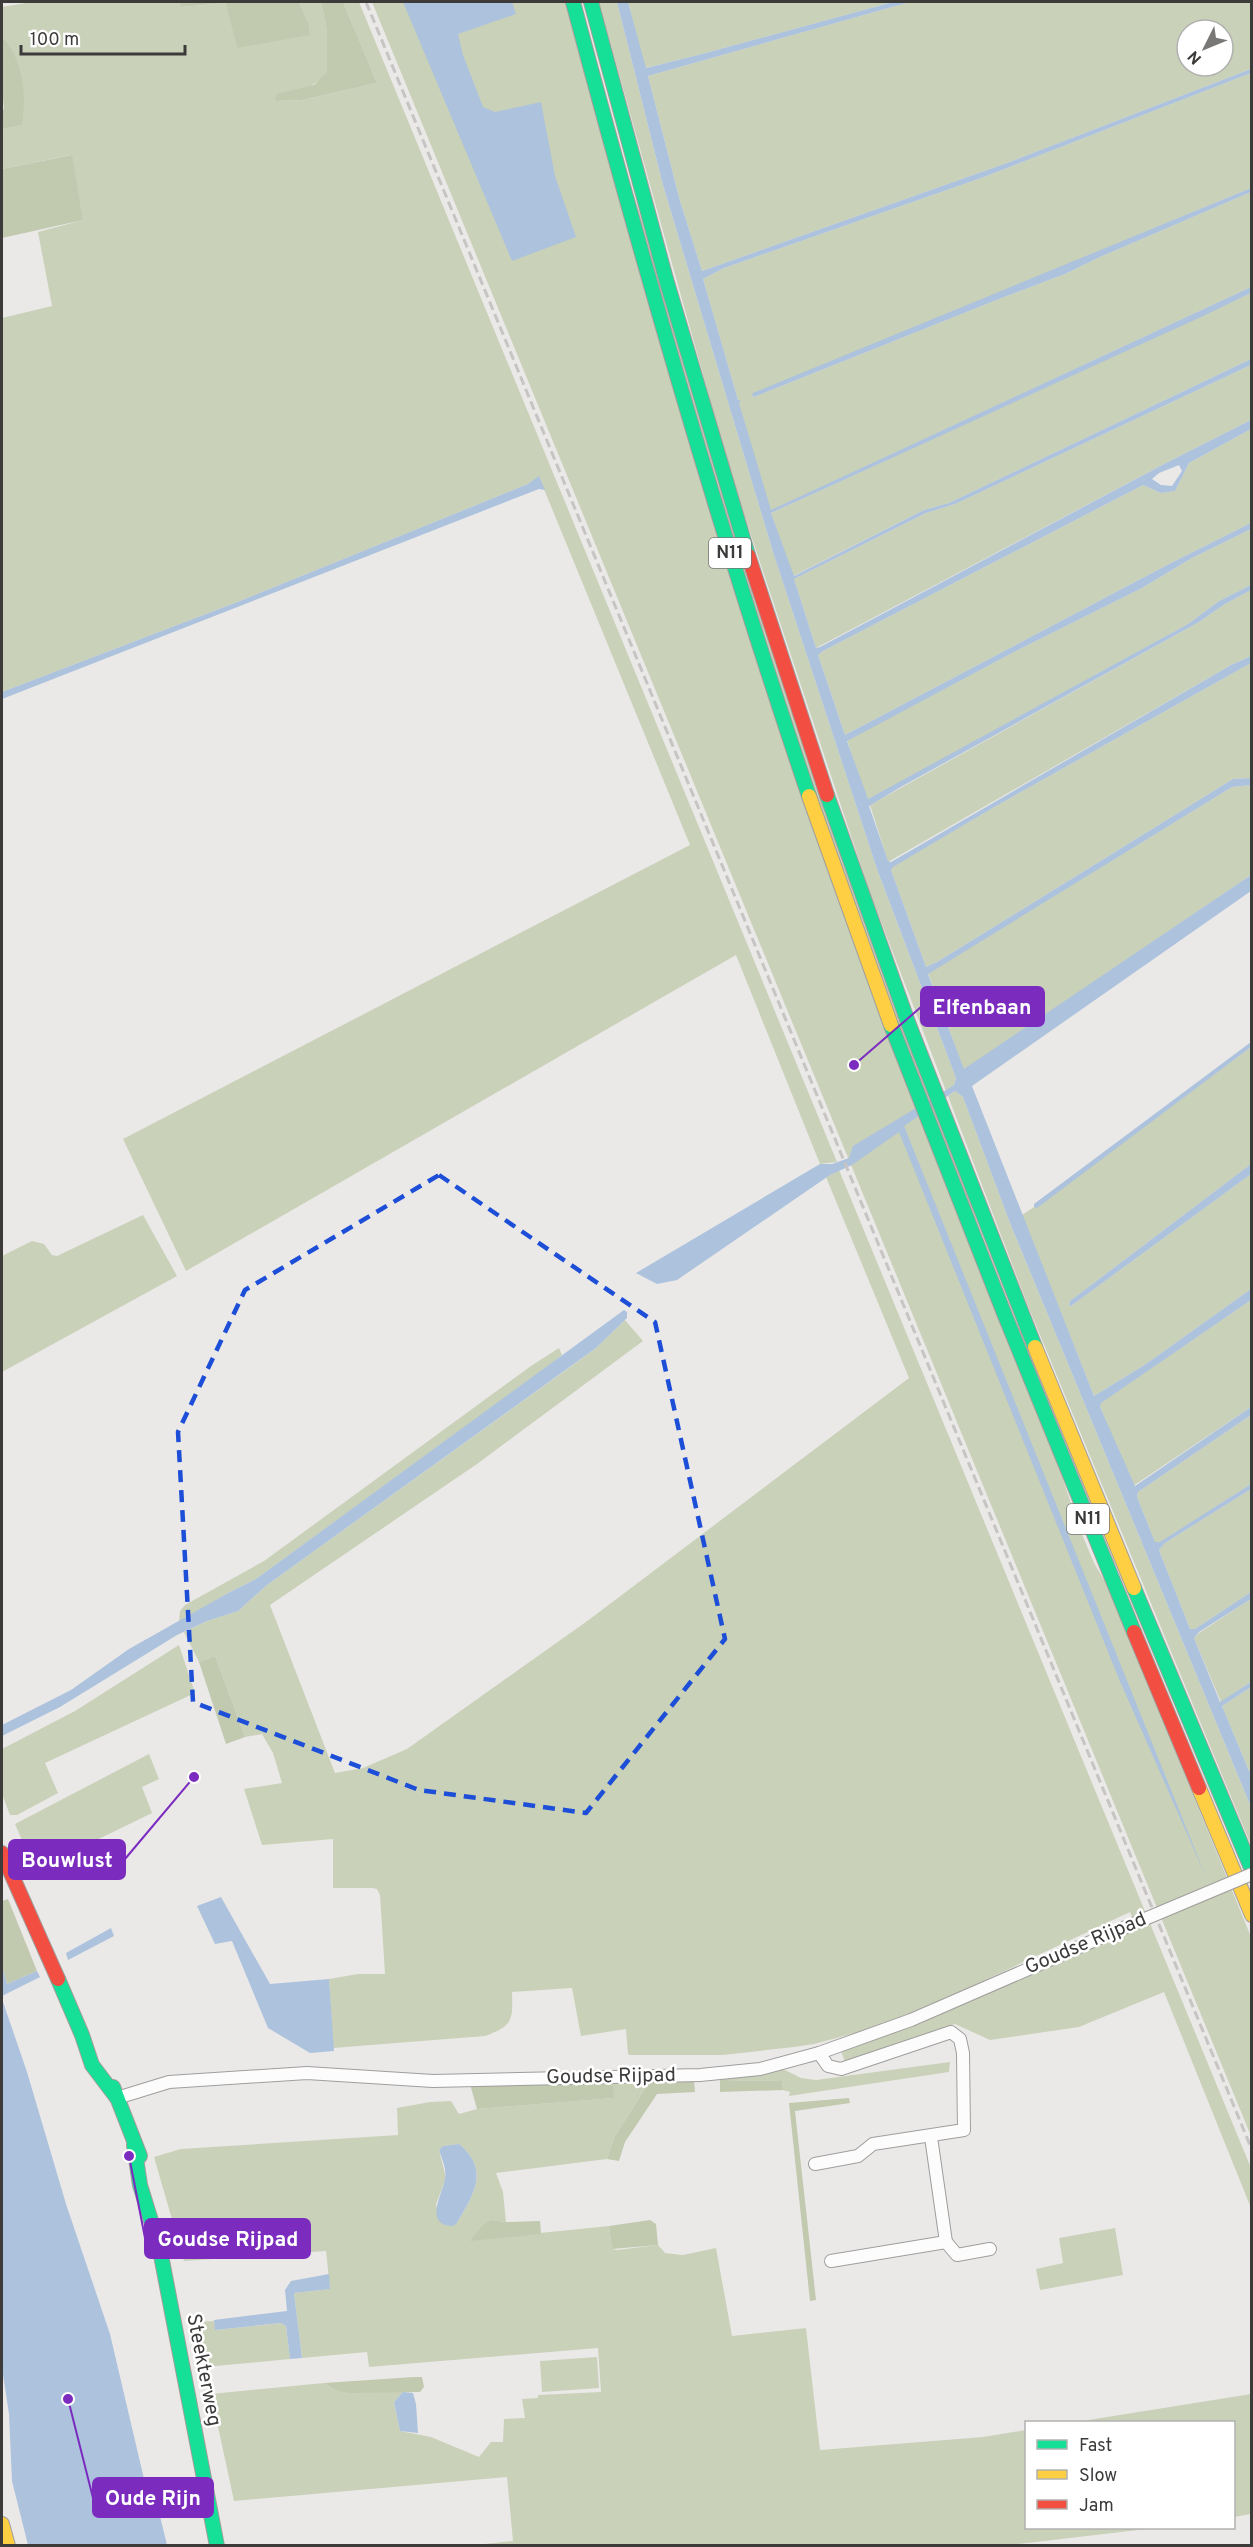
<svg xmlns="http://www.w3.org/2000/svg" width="1253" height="2547" viewBox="0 0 1253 2547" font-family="Overpass,sans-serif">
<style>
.green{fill:#c9d1b9;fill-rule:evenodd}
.forest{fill:#c1c9af}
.water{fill:#acc2dd;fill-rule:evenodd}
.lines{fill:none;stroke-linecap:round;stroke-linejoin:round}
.street-casing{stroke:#a09e9d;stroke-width:14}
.fast-casing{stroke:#a09e9d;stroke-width:16}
.slow-casing{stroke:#a09e9d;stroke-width:16}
.jam-casing{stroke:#a09e9d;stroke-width:16}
.street{stroke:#fcfcfc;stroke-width:12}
.fast{stroke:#16e098;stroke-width:14}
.slow{stroke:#ffcf43;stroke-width:14}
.jam{stroke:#f24e42;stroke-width:14}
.rail{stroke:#c6c5c4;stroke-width:3;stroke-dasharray:9 4.5;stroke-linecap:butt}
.street-bridge-casing{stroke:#a09e9d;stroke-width:14;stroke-linecap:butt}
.street-bridge{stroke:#fcfcfc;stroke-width:12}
.marked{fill:none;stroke:#1d4ed8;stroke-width:4.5;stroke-dasharray:12 8;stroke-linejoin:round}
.labels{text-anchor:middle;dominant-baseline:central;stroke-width:5;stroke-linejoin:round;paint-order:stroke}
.shield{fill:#fff;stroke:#767675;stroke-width:1.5}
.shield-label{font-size:18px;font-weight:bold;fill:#3c3b3a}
.street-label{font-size:20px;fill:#3c3b3a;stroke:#fff}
.leader{fill:none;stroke:#7b2cbf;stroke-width:2}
.callout-dot{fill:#7b2cbf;stroke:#fff;stroke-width:2}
.callout{fill:#7b2cbf;stroke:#7b2cbf;stroke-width:2}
.callout-label{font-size:21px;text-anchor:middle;font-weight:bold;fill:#fff}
</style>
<rect width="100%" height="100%" fill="#ebe9e8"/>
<!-- green -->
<g class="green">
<path d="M32,2H179L181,7L227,3L237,48L308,22L299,2H321L327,31V72C316,88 295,92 278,101L302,100L377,83L343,2H359L837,1162L820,1164L736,955L186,1271L123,1139L690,845L539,477L528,484L240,601L2,692V318L52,306L38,232L83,220L71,155L2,169V129L21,125L4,39L2,37V7Z"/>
<path d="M372,2H569L1079,1527L1094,1563L1109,1588L1251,1937V2136Z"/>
<path d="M599,2H617L663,185L773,552L877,869L956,1078L954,1085L946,1091L870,893L731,475Z"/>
<path d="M628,2H893L702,54L645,68Z"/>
<path d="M910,2H1251V69L1007,163L702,271L680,201L648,76ZM1187,30H1223V66H1187Z"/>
<path d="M1251,73V188L752,395L754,397L999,299L1065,274L1100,257L1251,192V287L770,511L703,279L724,268L984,177Z"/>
<path d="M1251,293V359L949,503L924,510L793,576L771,513Z"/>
<path d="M1251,365V420L1166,463L816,648L794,579L926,513L955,504Z"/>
<path d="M1251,429V523L1169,564L845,735L818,655L823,651L1143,485L1161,493L1175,491L1189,463Z"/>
<path d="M1251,529V585L1219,601L1188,624L897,784L868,799L866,797L847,740L1014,652L1142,588L1192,558Z"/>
<path d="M1251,590V656L1231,665L888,862L870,805L1199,622L1225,604Z"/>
<path d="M1251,663V778L1233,779L937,962L926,967L891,870L892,867L996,806Z"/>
<path d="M1251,785V875L964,1070L928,973L1232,787Z"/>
<path d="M1251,1047V1164L1070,1301L1069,1305L1071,1306L1251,1174V1289L1146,1364L1094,1396L1022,1215L1034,1207H1037Z"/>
<path d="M955,1091L963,1097L1010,1223L1251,1807V1845L1028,1306L948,1096Z"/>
<path d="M839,1170L1251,2168V2208L1164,1992L1079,2027L990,2040L955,2024L845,2062L841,2051L1137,1928L1130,1912L896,2022L814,2044L794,2047L723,2055H630L628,2054L626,2029L581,2036L572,1988L512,1992C513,2020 513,2026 485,2036L333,2048L329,1979L358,1974H385L380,1895L377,1889L372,1888H333V1839L262,1845L244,1789L282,1783L273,1753L262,1734L245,1737L215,1656L199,1662L184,1632L207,1621L238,1611L267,1585L573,1365L596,1348L625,1320L643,1341L477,1464L270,1605L335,1773L363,1768L407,1749L590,1619L909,1378L826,1177Z"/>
<path d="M143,1215L177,1276L2,1372V1256L32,1241L44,1244L52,1255L57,1256Z"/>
<path d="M1251,1300V1407L1133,1486L1100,1407V1403Z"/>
<path d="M559,1348L562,1355L551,1364L256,1579L230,1592L179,1622L180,1611L185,1605L264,1561L531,1366Z"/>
<path d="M1251,1415V1484L1161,1542H1155L1137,1497L1138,1492Z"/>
<path d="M1251,1489V1592L1195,1629H1190L1159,1550L1165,1543Z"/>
<path d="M1251,1599V1682L1221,1702L1194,1638L1199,1633Z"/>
<path d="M179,1645L195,1693L45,1763L58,1793L17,1815H10L2,1794V1749L75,1711Z"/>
<path d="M1251,1687V1771H1249L1222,1706Z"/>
<path d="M149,1754L159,1779L142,1787L152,1813L35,1870L15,1824Z"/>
<path d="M950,2062L949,2072L789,2096L790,2092L783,2090L782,2081L720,2080L781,2068L801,2078L816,2080Z"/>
<path d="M650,2081L614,2138L607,2159L496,2173L503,2192L506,2222L491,2220L471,2240L609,2226L612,2249L617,2250L658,2245L665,2253L683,2255L716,2248L732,2336L806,2328L820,2450L983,2437L1026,2430V2528H1155L1002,2546H466L513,2541L507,2477L234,2501L211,2394L324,2383L337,2391L403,2392L394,2402L400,2431L431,2437L479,2457L491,2442H503L504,2419L525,2418L522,2399L538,2398V2395L601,2392L598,2348L369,2367L367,2352L302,2358L294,2293L330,2289L326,2251L184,2261L154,2157L181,2149L398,2135L397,2108L430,2102L451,2101L459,2114L477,2109L613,2098V2083ZM459,2144C490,2170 474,2194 457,2223L440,2221L436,2204L446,2178L439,2150L443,2146Z"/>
<path d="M1115,2228L1123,2275L1040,2290L1036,2269L1063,2263L1059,2238Z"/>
<path d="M214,2321L216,2330L281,2323L286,2326L290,2359L205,2367L196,2322Z"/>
<path d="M597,2357L599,2388L542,2392L540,2361Z"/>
<path d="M1251,2394V2514L1234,2517V2422H1076Z"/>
</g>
<!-- forest -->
<g class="forest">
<path d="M179,2H299L308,22L310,35L237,48L226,3L181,7Z"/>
<path d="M321,2H343L377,83L302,100L277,101L275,99L277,94L314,85L327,72V31Z"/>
<path d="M2,37C23,59 27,95 22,125L2,129V110L4,109L2,89Z"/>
<path d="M72,155L83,220L2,238V169Z"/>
<path d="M215,1656L245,1737L226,1744L199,1662Z"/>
<path d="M8,1899L37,1971L7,1984L2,1967V1901Z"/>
<path d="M694,2080L695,2092L657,2094L625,2142L619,2161L607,2159L614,2138L650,2081Z"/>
<path d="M720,2080L782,2081L783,2090L720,2092Z"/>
<path d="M613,2083L614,2098L477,2109L470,2084Z"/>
<path d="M849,2098L850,2103L795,2111L816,2300L810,2301L789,2103Z"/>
<path d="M491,2220L506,2222L540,2221L541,2234L470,2241L483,2225Z"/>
<path d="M650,2220L656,2224L658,2245L612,2249L609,2226Z"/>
<path d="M414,2377H422L424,2387L420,2392L351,2393L337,2391L324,2383Z"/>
</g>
<!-- water -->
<g class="water">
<path d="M403,2H512L516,14L458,34L463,55L483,107L495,112L541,102L555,176L576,237L512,261Z"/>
<path d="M617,2H628L646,68L702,54L893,2H910L648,76L680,201L702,271L1007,163L1251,69V73L984,177L724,268L703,279L738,400L741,401L739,403L771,510L1251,287V293L1201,317L771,513L794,576L924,510L949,503L1251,359V365L955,504L926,513L794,579L816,648L820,647L1166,463L1251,420V429L1189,463L1175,491L1161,493L1143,485L823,651L818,655L845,735L1169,564L1251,523V529L1192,558L1142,588L1014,652L847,741L868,799L1188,624L1219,601L1251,585V590L1225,604L1199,622L899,788L869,806L888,861L891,862L1231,665L1251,656V663L996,806L893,867L891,870L926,967L937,962L1233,779L1251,778V785L1232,787L928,974L964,1069L1251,875V891L972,1086L1094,1396L1146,1364L1251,1289V1300L1101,1403L1100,1407L1135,1486L1251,1407V1415L1138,1492L1137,1497L1155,1542H1160L1251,1484V1489L1165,1543L1159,1550L1190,1629H1195L1251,1592V1599L1199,1632L1194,1638L1220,1702L1251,1682V1687L1222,1706L1249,1771H1251V1807L1010,1223L963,1097L955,1091L904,1126L1206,1877L1119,1679L899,1132L852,1165L830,1175L677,1280L657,1284L636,1273L820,1164H832L849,1158L853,1146L946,1090L954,1085L956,1078L877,869L773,552L663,185ZM1179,465L1182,471L1172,486L1161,485L1152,479L1159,473Z"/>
<path d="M1251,188V192L1100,257L1065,274L999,299L754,397L752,395L753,393Z"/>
<path d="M539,476L545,490L539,489L2,699V692L240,601L528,484Z"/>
<path d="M1251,1042V1047L1037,1208L1034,1207V1204Z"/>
<path d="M1251,1164V1174L1071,1306L1069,1305L1070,1301Z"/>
<path d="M624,1310L627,1312V1318L596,1348L267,1585L238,1611L207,1621L177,1635L60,1707L2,1736V1725L71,1690L129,1649L230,1592L256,1579Z"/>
<path d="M221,1897L270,1984L329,1979L334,2051L310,2053L268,2028L232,1941L215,1944L197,1906Z"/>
<path d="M111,1928L114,1936L68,1960L66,1953Z"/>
<path d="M2,1967L7,1984L37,1971L40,1977L2,1996Z"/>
<path d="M2,1999L27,2072L66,2204L110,2334L144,2479H151L167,2545H28L12,2481L9,2414L2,2368Z"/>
<path d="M459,2144C490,2170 474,2194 457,2223L453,2226C423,2225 443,2193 445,2179C447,2170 442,2159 439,2150L443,2146Z"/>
<path d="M329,2274L330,2289L294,2293L302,2358L290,2359L286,2326L281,2323L215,2330L214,2320L287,2311L285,2290L291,2281Z"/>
<path d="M403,2392L413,2393L416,2404L418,2433L400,2431L394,2402Z"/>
</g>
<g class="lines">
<!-- street casing -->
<g class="street-casing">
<g id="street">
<path d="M117,2098L169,2082L307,2073L433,2081L700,2075L760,2069L819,2053L911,2020L1102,1937"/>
<path d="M815,2164L858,2156L873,2144L964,2130L963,2053L960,2039L951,2032L841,2069L828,2066L819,2053"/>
<path d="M946,2242L957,2255L990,2249"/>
<path d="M831,2261L946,2242L931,2137"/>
</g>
</g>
<!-- fast casing -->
<g class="fast-casing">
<g id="fast">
<path d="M573,2C644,269 720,534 809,796"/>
<path d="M591,2L666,279L748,555"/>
<path d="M827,795L909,1025L1035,1347"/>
<path d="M891,1025L1004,1313L1134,1632"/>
<path d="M1134,1588L1252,1870"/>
<path d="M58,1979L82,2035L92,2065L117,2098"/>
<path d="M113,2087L140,2156"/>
<path d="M134,2145L140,2185L160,2250L217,2546"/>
</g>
</g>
<!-- slow casing -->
<g class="slow-casing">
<g id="slow">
<path d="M809,796L891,1025"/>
<path d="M1035,1347L1134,1588"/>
<path d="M1199,1788L1252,1915"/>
<path d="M2,2524L8,2546"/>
</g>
</g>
<!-- jam casing -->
<g class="jam-casing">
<g id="jam">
<path d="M748,555L827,795"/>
<path d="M1134,1632L1199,1788"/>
<path d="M2,1853L58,1979"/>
</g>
</g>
<!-- street -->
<use href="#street" class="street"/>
<!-- fast -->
<use href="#fast" class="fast"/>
<!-- slow -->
<use href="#slow" class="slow"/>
<!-- jam -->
<use href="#jam" class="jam"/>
<!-- rail -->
<path class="rail" d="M366,2L1252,2150"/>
<!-- street-bridge casing -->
<g class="street-bridge-casing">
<path id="street-bridge" d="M1102,1937L1252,1874"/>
</g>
<!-- street-bridge -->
<use href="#street-bridge" class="street-bridge"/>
</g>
<!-- marked area -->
<path class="marked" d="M439,1175L655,1322L725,1639L586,1813L419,1790L193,1702L178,1432L245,1290Z"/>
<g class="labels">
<!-- shield labels -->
<g class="shield">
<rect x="709" y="538" width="42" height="30" rx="4.5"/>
<rect x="1067" y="1504" width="42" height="30" rx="4.5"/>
</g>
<g class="shield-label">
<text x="730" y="553">N11</text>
<text x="1088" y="1519">N11</text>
</g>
<!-- street labels -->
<g class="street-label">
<text transform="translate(1086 1944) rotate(-23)">Goudse Rijpad</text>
<text transform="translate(611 2077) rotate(-1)">Goudse Rijpad</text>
<text transform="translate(203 2370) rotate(79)">Steekterweg</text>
</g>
</g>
<!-- callouts -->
<path class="leader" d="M854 1065L921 1007M194 1777L125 1859M129 2156L145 2238M68 2399L93 2498"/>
<g class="callout-dot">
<circle cx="854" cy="1065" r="6"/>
<circle cx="194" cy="1777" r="6"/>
<circle cx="129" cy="2156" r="6"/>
<circle cx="68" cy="2399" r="6"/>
</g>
<g class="callout">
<rect x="921" y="987" width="123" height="39" rx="6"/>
<rect x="9" y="1840" width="116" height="39" rx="6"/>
<rect x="145" y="2219" width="165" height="39" rx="6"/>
<rect x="93" y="2478" width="120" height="39" rx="6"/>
</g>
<g class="callout-label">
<text x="982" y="1014">Elfenbaan</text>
<text x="67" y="1867">Bouwlust</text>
<text x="228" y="2246">Goudse Rijpad</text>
<text x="153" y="2505">Oude Rijn</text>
</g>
<!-- border -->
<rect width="1253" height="2547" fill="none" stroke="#3c3b3a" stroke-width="6"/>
<!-- legend -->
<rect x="1025" y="2421" width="210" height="108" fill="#ffffff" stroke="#b1b1b0" stroke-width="1.5"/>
<rect x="1037" y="2440" width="30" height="9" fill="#16e098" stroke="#b1b1b0" stroke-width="1.5"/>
<text x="1079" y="2451" font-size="18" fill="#3c3b3a">Fast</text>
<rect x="1037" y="2470" width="30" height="9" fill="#ffcf43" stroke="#b1b1b0" stroke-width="1.5"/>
<text x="1079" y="2481" font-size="18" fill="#3c3b3a">Slow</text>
<rect x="1037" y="2500" width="30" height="9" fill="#f24e42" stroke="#b1b1b0" stroke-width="1.5"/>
<text x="1079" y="2511" font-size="18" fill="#3c3b3a">Jam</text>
<!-- north arrow -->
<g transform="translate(1205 48) rotate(227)"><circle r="28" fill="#ffffff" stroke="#b1b1b0" stroke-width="1.5"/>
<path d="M0-4.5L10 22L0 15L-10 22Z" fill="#797877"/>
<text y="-9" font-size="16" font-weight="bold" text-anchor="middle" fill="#3c3b3a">N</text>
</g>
<!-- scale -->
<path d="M21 45v9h164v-9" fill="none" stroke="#3c3b3a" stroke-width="3"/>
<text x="30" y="45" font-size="18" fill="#3c3b3a" stroke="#ffffff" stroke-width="4.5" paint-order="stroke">100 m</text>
</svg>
